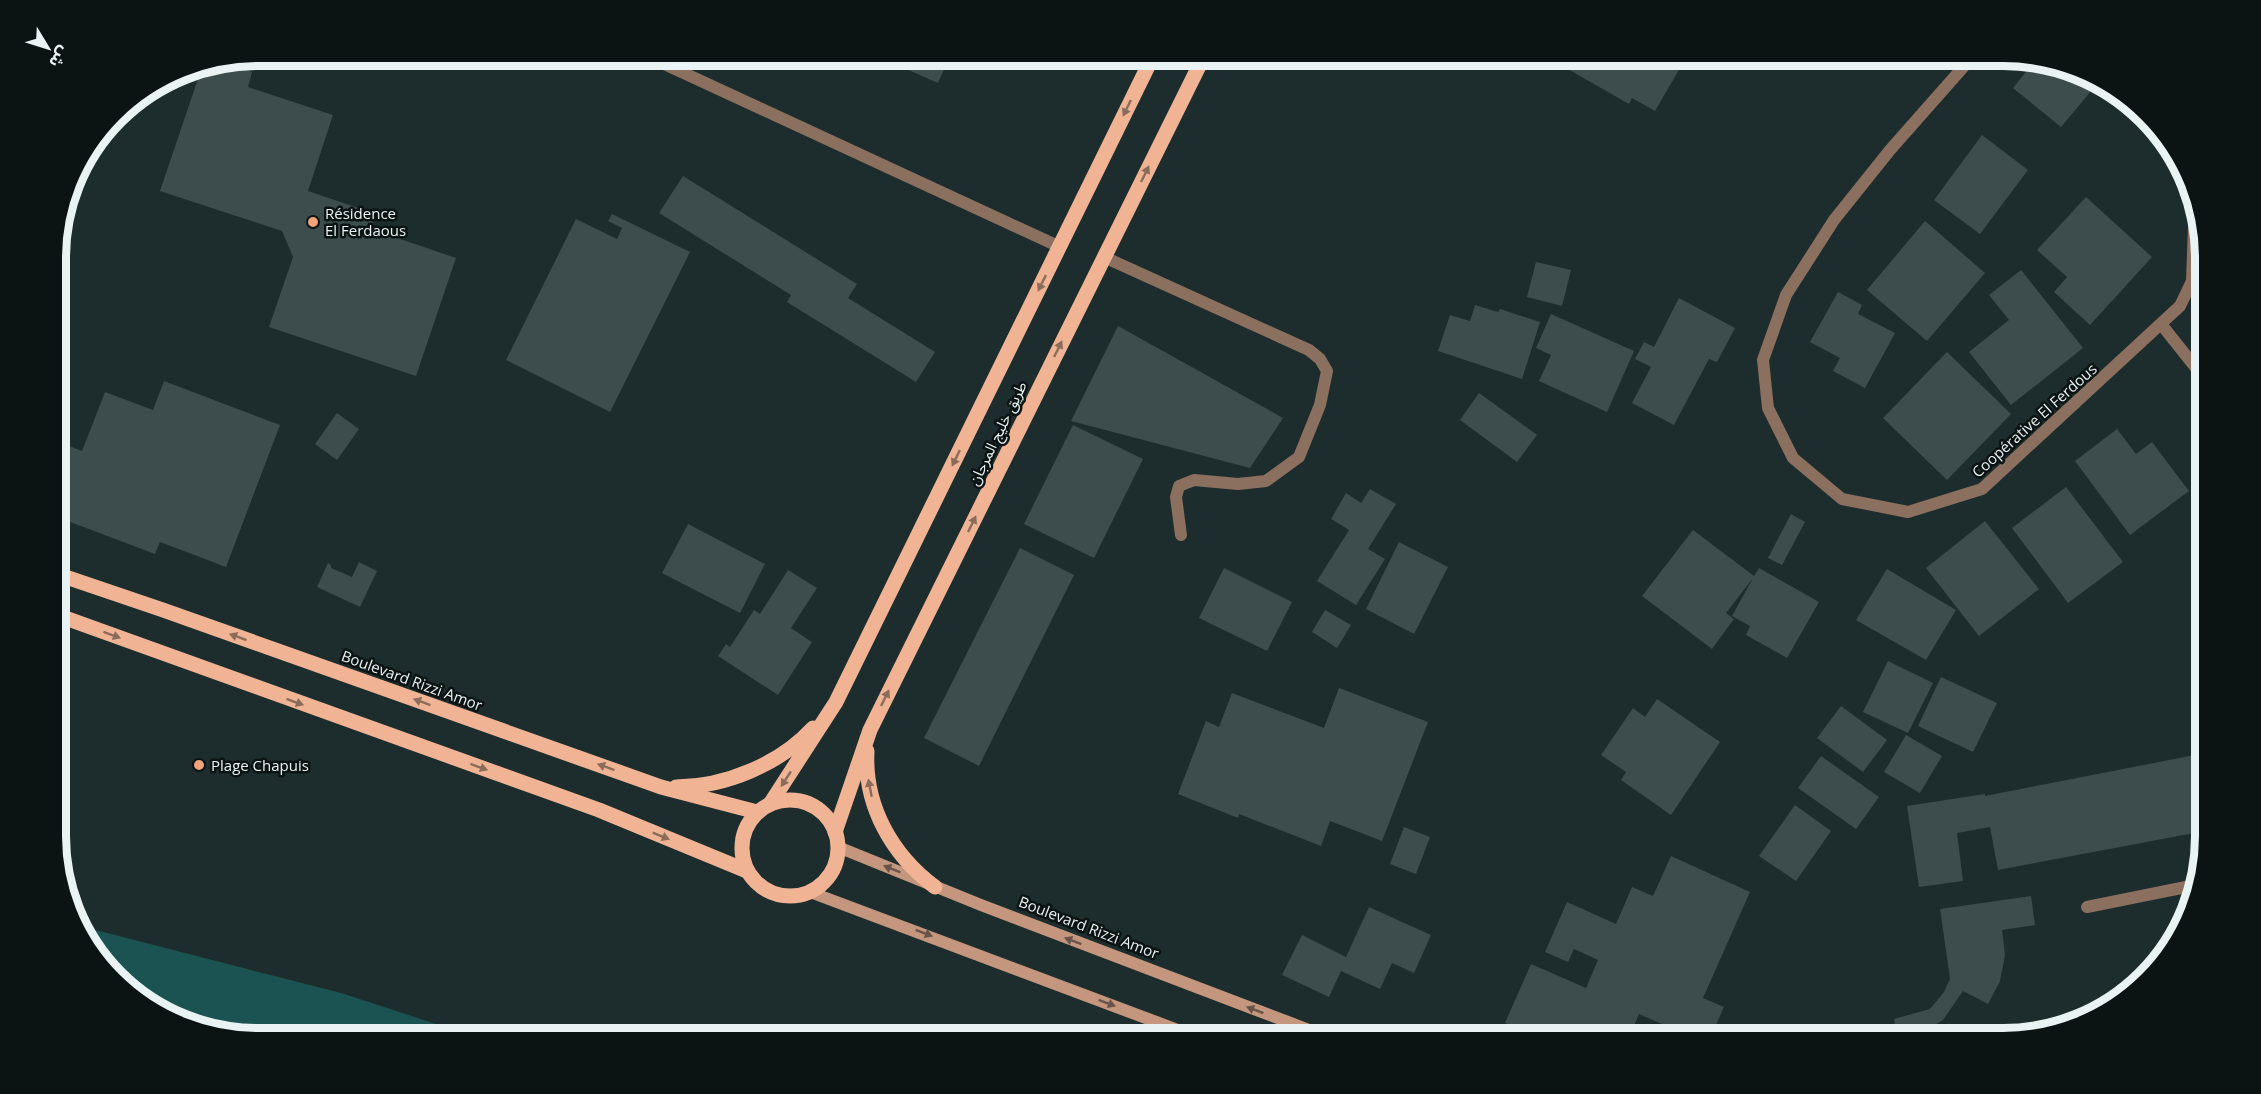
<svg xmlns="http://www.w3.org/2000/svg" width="2261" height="1094" viewBox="0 0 2261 1094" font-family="'Open Sans','Noto Sans Arabic',sans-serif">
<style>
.water{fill:#1b5353}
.building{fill:#3d4d4d}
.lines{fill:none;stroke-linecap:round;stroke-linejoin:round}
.service{stroke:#8b6f5f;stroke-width:12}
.minor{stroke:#8b6f5f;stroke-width:12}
.secondary{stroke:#c4967d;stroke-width:12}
.primary{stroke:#f0b495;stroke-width:15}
.oneway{fill:#896c5a}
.oneway2{fill:#685448}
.poi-dot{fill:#f0a378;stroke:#0c1313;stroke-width:2}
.labels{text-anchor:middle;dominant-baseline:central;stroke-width:5;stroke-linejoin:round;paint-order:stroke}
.poi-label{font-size:15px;fill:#e9f3f3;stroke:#0c1313;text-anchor:start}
.street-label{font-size:15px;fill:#e9f3f3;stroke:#0c1313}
.rim{fill:none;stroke:#e9f3f3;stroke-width:8}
</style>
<rect width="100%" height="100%" fill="#1d2c2c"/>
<!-- water -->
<path class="water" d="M84,927L341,993L479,1038H258L180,1023L97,959Z"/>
<!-- building -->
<g class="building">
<path d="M902,56H950L938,83L897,65Z"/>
<path d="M1545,56H1687L1655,111L1632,98L1629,104Z"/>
<path d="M2017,58L2081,71L2097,84L2061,127L2013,88L2029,68Z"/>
<path d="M223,62L252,72L248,87L333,115L308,191L376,214L371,229L456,258L416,376L269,327L293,257L282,231L160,191L202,67Z"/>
<path d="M1982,135L2028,170L1980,234L1934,200Z"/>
<path d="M683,176L857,284L848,298L935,352L916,382L787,302L791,295L659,213Z"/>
<path d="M2086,197L2152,257L2090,325L2054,292L2067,277L2037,250Z"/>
<path d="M612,214L690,252L610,412L506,360L576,219L617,239L622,228L608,221Z"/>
<path d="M1925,221L1985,273L1927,341L1867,290Z"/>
<path d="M1536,262L1571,270L1562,306L1527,297Z"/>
<path d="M2021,270L2083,348L2011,405L1969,352L2009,320L1989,295Z"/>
<path d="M1838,292L1862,305L1858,314L1895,333L1865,388L1833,371L1840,358L1810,342Z"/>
<path d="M1679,298L1735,328L1717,362L1709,359L1674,425L1632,403L1651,367L1635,359L1644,342L1654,347Z"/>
<path d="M1475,305L1498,312L1500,309L1540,322L1522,379L1438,351L1450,315L1470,321Z"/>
<path d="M1551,314L1634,351L1607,412L1539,381L1551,355L1536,348Z"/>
<path d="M1118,326L1283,418L1250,468L1071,421Z"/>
<path d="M1947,352L2011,414L1947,480L1883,418Z"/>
<path d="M164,381L280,425L226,567L160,542L155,554L57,517L56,441L82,451L105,392L153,410Z"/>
<path d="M1479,393L1537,435L1517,462L1460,420Z"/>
<path d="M337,413L359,429L337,460L315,444Z"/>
<path d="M1073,425L1143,459L1094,558L1024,524Z"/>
<path d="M2117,429L2136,454L2152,442L2189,491L2130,535L2075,461Z"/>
<path d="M2066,487L2123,562L2068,603L2012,528Z"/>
<path d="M1370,489L1396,504L1368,549L1385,559L1356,605L1317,581L1349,530L1331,519L1346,493L1361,503Z"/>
<path d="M1791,514L1805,522L1782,565L1768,558Z"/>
<path d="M1985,521L2039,589L1979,636L1926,568Z"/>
<path d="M688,524L765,564L740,613L662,573Z"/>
<path d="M1693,530L1754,576L1759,568L1819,602L1787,658L1746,635L1750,626L1732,616L1753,578L1726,613L1734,619L1712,649L1642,596Z"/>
<path d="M1399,542L1448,567L1414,634L1366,609Z"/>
<path d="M1020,548L1074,575L979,766L924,738Z"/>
<path d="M359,562L377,571L360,607L317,587L328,563L331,565V568L352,577Z"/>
<path d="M1224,568L1292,602L1267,651L1199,618Z"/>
<path d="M1887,569L1956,610L1926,660L1856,620Z"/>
<path d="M788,570L817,588L791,628L812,642L778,695L718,656L726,644L730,647L754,610L760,614Z"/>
<path d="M1325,610L1351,625L1337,648L1312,632Z"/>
<path d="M1888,661L1933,683L1908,733L1863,712Z"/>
<path d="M1941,677L1997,703L1973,752L1918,726Z"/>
<path d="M1339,688L1428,722L1382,841L1330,821L1321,846L1239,814L1238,818L1178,794L1206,721L1219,727L1232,693L1324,728Z"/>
<path d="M1657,699L1720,742L1671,815L1621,780L1626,772L1601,755L1633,708L1645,717Z"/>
<path d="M1841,706L1887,740L1863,772L1817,738Z"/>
<path d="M1906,735L1942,756L1920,793L1884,772Z"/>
<path d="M2205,753V831L1998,870L1990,827L1957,833L1963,881L1919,887L1907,806L1985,794V796Z"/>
<path d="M1821,756L1879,797L1856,829L1798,788Z"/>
<path d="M1795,805L1831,831L1796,881L1759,856Z"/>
<path d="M1404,827L1430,837L1416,874L1390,864Z"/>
<path d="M1671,856L1750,892L1703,998L1724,1007L1710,1038H1694L1639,1014L1629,1038H1540L1505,1023L1531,964L1586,988L1598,960L1574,949L1568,962L1545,952L1567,902L1616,924L1632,887L1653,896Z"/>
<path d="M2031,896L2035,925L2002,930L2005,955L2000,981L1988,1004L1963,991L1943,1020L1930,1028L1896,1035L1894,1019L1930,1009L1944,992L1950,979L1940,909Z"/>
<path d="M1369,907L1431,935L1414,973L1392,963L1380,989L1341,971L1329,997L1282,975L1302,935L1346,957Z"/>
<path d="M1962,1027H1996L2029,1033L2016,1038H1930Z"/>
</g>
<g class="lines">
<!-- service -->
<g class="service">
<path d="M647,56L1060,247"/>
<path d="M1104,257L1309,350L1320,359L1327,371L1320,405L1299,457L1266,481L1238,484L1194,480L1179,486L1176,497L1181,535"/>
</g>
<!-- minor -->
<g class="minor">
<path d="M1973,56L1890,150L1834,220L1786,295L1763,360L1768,408L1793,458L1842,499L1908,512L1982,489L2180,306L2192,281L2194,226L2192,205"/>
<path d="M2161,324L2204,378"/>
<path d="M2087,907L2196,885"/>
</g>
<!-- secondary -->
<g class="secondary">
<path d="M838,847L981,905L1330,1038"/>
<path d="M810,892L1199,1038"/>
</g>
<!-- primary -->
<g class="primary">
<path d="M57,574L163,610L661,787L757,812"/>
<path d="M57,615L599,810L747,871"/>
<path d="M867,751C864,806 892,855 935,887"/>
<path d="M676,787C725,787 780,764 813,728"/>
<circle cx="790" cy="848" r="48"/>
<path d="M770,804L836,702L1153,56"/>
<path d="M835,832L870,730L1204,56"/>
</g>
</g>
<!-- one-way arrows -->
<defs><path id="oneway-solid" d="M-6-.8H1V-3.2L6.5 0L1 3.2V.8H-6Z" transform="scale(1.5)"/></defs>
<g class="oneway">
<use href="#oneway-solid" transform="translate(1127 108) rotate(116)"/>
<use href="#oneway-solid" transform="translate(1145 174) rotate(-64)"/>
<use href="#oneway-solid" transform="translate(1042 283) rotate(116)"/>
<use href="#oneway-solid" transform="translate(1058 349) rotate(-64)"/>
<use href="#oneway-solid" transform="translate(956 458) rotate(116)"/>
<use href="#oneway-solid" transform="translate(972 524) rotate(-64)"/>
<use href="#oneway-solid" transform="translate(112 635) rotate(20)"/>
<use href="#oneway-solid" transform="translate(238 637) rotate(-160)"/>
<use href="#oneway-solid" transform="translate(885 698) rotate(-64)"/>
<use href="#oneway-solid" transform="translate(295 702) rotate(20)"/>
<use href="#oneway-solid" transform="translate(422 702) rotate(-160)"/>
<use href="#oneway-solid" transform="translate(479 767) rotate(20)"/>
<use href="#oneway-solid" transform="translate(606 767) rotate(-160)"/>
<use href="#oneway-solid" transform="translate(786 779) rotate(123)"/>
<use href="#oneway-solid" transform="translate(870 788) rotate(-101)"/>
<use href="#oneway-solid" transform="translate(661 836) rotate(22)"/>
</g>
<g class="oneway2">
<use href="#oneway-solid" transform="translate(892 869) rotate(-158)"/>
<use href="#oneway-solid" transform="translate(924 933) rotate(21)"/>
<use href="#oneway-solid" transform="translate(1073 941) rotate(-159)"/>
<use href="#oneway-solid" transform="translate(1107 1003) rotate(21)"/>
<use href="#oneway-solid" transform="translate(1255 1010) rotate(-159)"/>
</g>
<!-- markers -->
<g class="poi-dot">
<circle cx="313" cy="222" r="6"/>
<circle cx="199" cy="765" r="6"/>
</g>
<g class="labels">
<!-- poi labels -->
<g class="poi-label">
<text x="325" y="213">Résidence<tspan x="325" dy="17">El Ferdaous</tspan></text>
<text x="211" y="765">Plage Chapuis</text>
</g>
<!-- street labels -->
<g class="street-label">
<text transform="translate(2034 420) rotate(-42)">Coopérative El Ferdous</text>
<text transform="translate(997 433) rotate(-64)">طريق خليج المرجان</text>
<text transform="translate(412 680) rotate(20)">Boulevard Rizzi Amor</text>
<text transform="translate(1089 927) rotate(21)">Boulevard Rizzi Amor</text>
</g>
</g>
<!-- crop -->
<path d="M0 0H2261V1094H0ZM258 66H2003A192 192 0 0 1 2195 258V836A192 192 0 0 1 2003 1028H258A192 192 0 0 1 66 836V258A192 192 0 0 1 258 66Z" fill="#0c1313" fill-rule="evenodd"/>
<path class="rim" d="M258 66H2003A192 192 0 0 1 2195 258V836A192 192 0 0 1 2003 1028H258A192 192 0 0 1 66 836V258A192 192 0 0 1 258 66Z"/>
<!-- north arrow -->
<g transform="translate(48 48) rotate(128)" stroke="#0c1313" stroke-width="4.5" paint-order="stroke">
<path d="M0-4.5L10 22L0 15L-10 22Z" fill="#e9f3f3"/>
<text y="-9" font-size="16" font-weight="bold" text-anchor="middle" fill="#e9f3f3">ش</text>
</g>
</svg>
